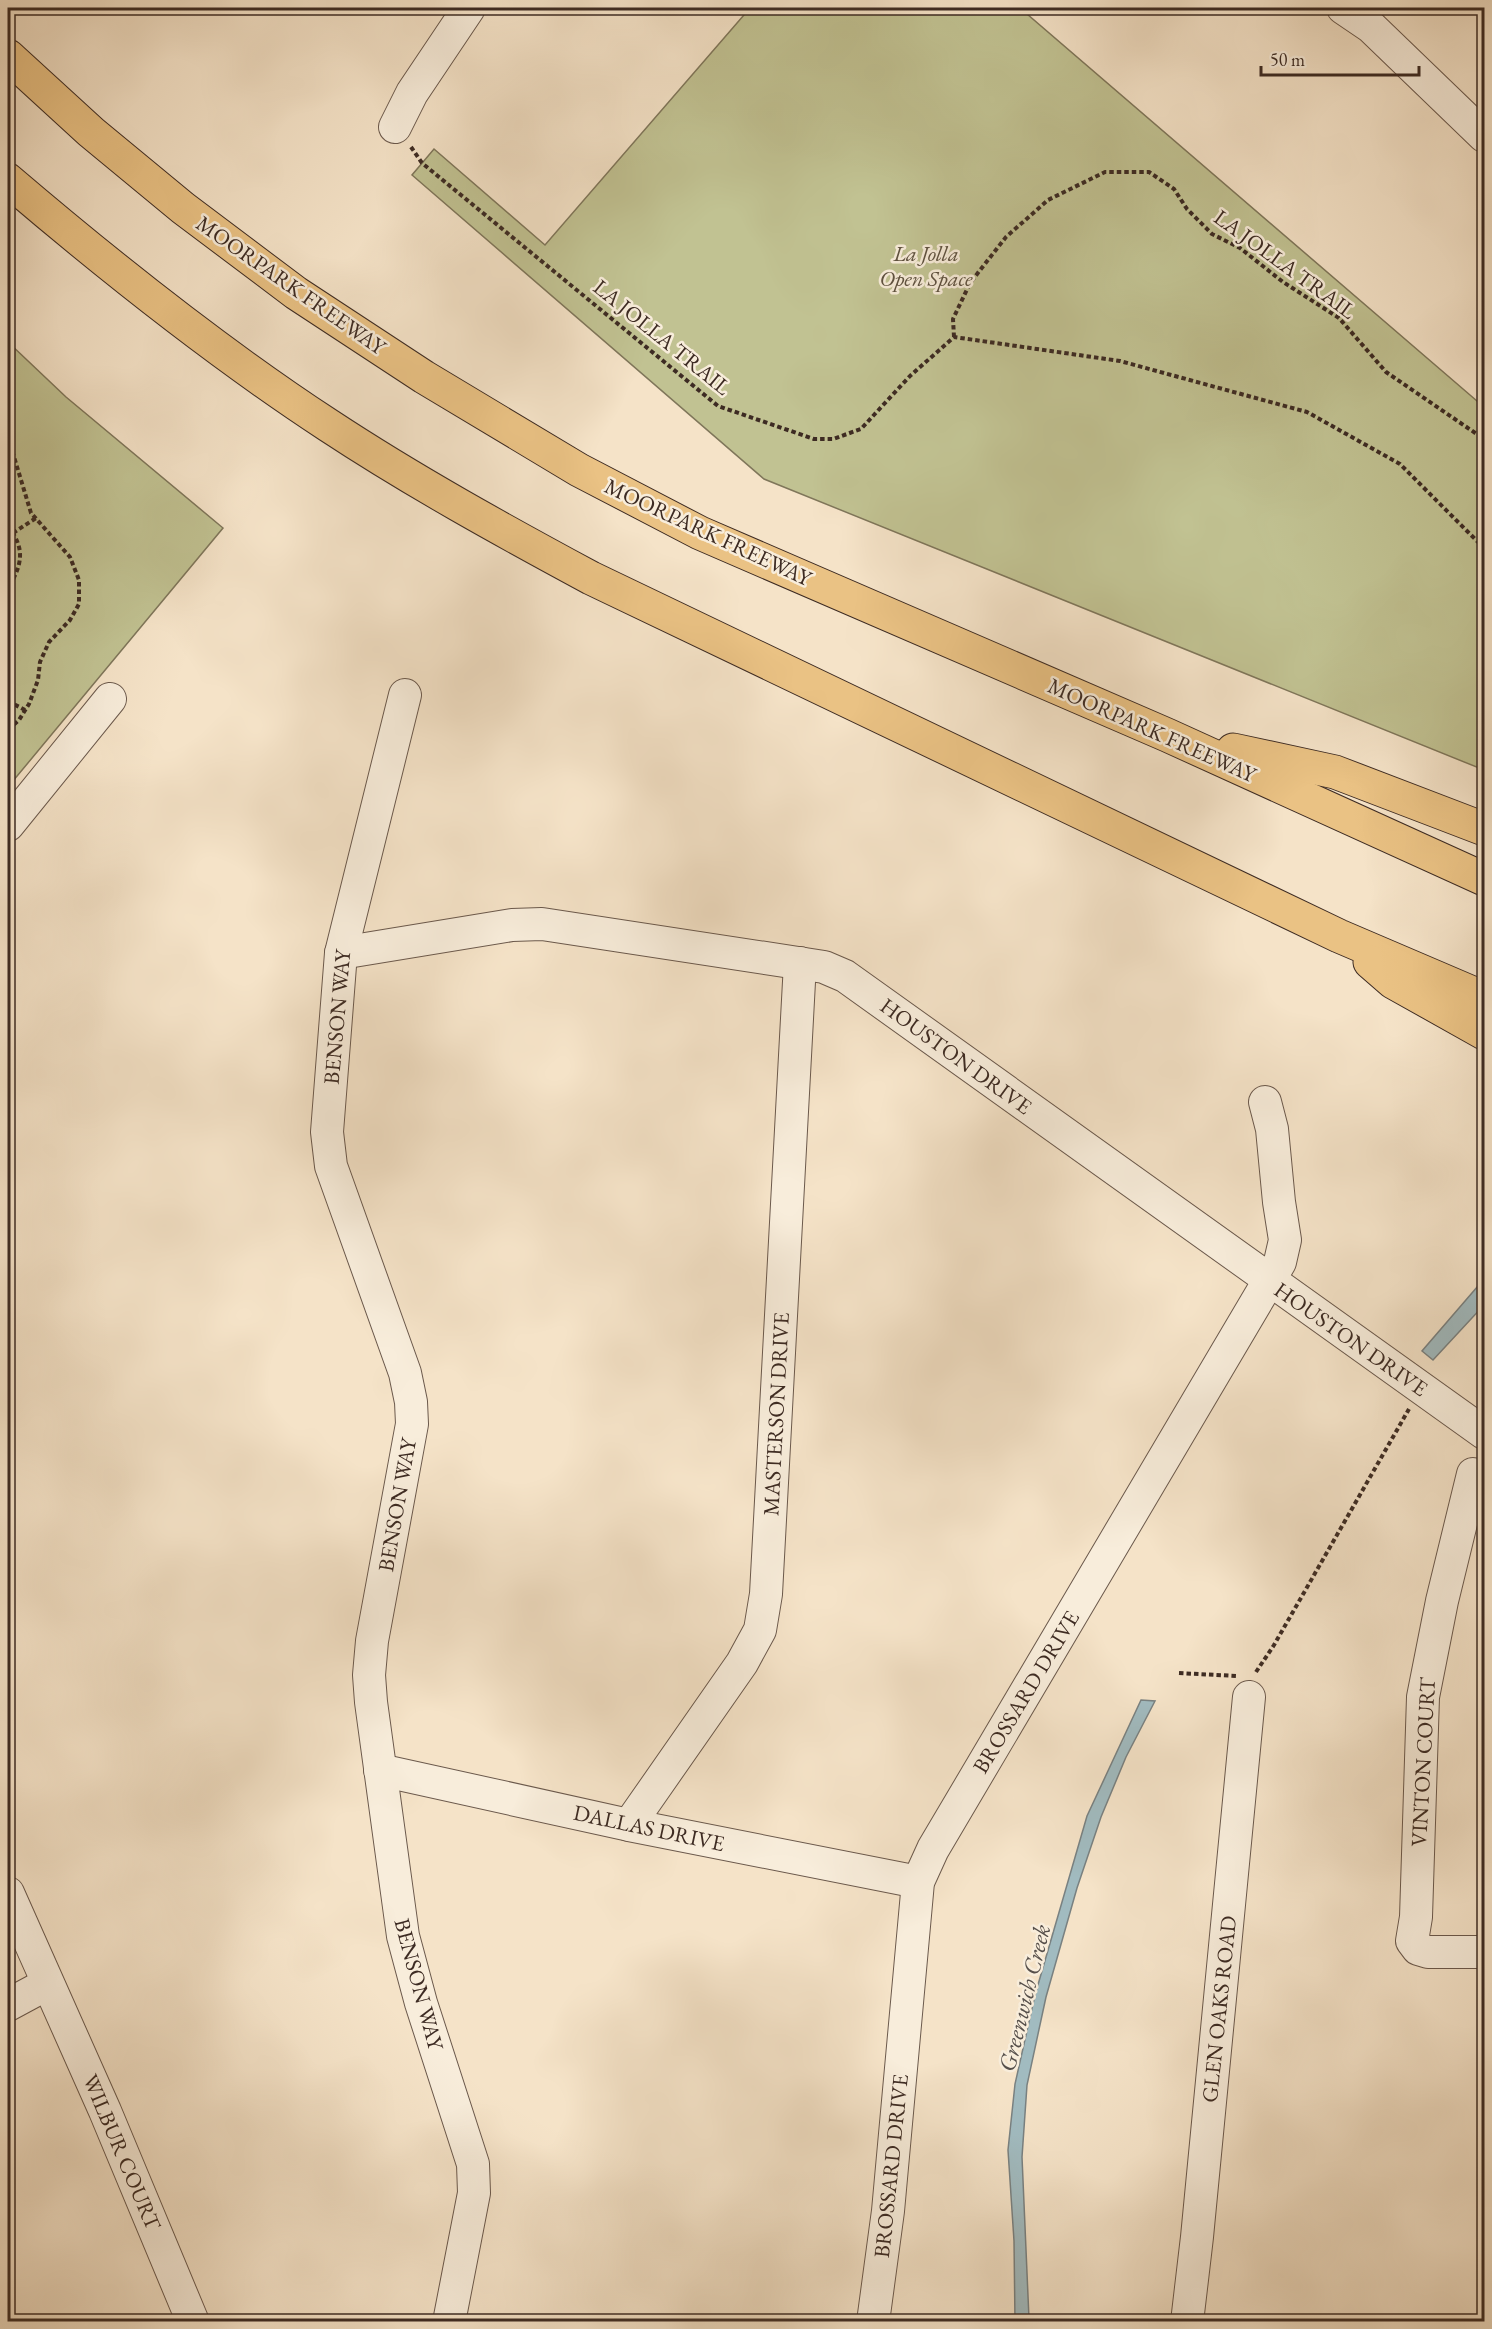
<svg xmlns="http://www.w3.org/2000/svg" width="1492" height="2329" viewBox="0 0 1492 2329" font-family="'EB Garamond',serif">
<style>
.green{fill:#c1c292;stroke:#7f765a;stroke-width:1.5}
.water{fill:#a1bbc0;stroke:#798181;stroke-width:1.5}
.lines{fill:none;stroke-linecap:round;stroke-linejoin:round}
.minor-casing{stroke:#6b594c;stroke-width:34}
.highway-casing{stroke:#3d2b23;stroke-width:35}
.path{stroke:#3d2b23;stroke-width:4;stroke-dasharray:4.5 3;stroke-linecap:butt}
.minor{stroke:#f8eddb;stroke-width:32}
.highway{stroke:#eac284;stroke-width:33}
.labels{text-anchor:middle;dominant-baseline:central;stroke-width:5;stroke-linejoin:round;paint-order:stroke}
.park-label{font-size:22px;font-style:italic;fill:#5e513f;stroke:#f8eddb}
.street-label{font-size:22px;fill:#3d2b23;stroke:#f8eddb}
.water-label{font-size:24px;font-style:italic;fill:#564f4a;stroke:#f8eddb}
</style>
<rect width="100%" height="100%" fill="#f5e3c8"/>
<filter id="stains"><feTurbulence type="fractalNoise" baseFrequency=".00333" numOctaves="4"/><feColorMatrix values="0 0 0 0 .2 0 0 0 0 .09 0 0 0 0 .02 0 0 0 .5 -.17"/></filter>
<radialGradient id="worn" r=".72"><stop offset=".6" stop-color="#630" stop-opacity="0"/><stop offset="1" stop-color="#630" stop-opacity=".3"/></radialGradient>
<!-- green -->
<g class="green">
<path d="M750,8H1020L1484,407V770L764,479L412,175L434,149L545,245Z"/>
<path d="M8,342L66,397L223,528L8,787Z"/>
</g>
<!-- water -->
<g class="water">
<path d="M1484,1279V1305L1433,1360L1422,1351Z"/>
<path d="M1141,1700L1155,1701L1126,1757L1101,1817L1077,1888L1046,1997L1027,2085L1022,2157L1029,2319V2321H1015L1014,2241L1008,2150L1015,2084L1035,1995L1087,1816Z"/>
</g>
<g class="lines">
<!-- minor casing -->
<g class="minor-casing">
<g id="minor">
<path d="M1343,8L1371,27L1484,136"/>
<path d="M395,127L412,93L469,8"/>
<path d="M405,695L341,953L327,1132L331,1166L405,1373L411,1402L412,1424L372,1641L369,1675L371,1702L403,1936L421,2003L473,2164L474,2193L449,2322"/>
<path d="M8,825L110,699"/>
<path d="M341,953L512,925L542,924L824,967L845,976L1484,1433"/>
<path d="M1473,1474L1442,1601L1423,1697L1416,1917L1412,1941L1418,1949L1428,1952H1484"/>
<path d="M380,1770L629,1825L918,1882"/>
<path d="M629,1825L742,1663L760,1630L766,1594L800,963"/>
<path d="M8,1893L105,2111L193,2322"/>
<path d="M8,2005L47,1984"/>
<path d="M873,2322L888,2211L918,1882L933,1849L1280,1262L1285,1240L1279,1202L1272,1129L1265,1102"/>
<path d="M1187,2322L1197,2237L1249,1697"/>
</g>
</g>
<!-- highway casing -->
<g class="highway-casing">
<g id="highway">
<path d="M8,56L91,132L183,208L296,293L424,377L579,470L700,533L1167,735L1484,879"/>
<path d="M8,180C110,267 215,351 328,425C413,481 502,530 591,578L1339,936L1484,998"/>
<path d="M1233,750L1335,772L1484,829"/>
<path d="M1370,962L1393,982L1484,1033"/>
</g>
</g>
<!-- path -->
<g class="path">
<path d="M411,147L422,163L718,406L814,439H833L861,429L910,376L954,337L1120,361L1307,412L1400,464L1484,548"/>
<path d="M954,337L953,319L970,283L1006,237L1048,200L1105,172H1149L1174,189L1187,209L1212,234L1240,248L1283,282L1339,318L1386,372L1484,439"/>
<path d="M8,437L31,513L70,557L79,580V604L70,620L49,642L40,662L38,680L29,704L19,720L8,730"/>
<path d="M8,526C26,550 22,564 8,589"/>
<path d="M13,533L36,518"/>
<path d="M8,701L25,710"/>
<path d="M1256,1672L1274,1645L1409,1409"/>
<path d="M1179,1673L1236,1676"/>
</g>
<!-- minor -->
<use href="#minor" class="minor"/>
<!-- highway -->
<use href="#highway" class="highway"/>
</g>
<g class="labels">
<!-- park labels -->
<g class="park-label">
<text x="926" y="253">La Jolla<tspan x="926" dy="25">Open Space</tspan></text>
</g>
<!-- street labels -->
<g class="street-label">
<text transform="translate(1285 264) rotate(36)">LA JOLLA TRAIL</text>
<text transform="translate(291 285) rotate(35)">MOORPARK FREEWAY</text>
<text transform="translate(662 337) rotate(39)">LA JOLLA TRAIL</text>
<text transform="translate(708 532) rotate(25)">MOORPARK FREEWAY</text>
<text transform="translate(1152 730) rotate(24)">MOORPARK FREEWAY</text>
<text transform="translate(337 1017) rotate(-85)">BENSON WAY</text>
<text transform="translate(956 1056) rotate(36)">HOUSTON DRIVE</text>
<text transform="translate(1351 1339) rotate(35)">HOUSTON DRIVE</text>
<text transform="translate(776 1414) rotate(-87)">MASTERSON DRIVE</text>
<text transform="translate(397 1505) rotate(-80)">BENSON WAY</text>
<text transform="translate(1026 1692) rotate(-59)">BROSSARD DRIVE</text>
<text transform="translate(1423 1762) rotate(-87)">VINTON COURT</text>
<text transform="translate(649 1828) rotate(12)">DALLAS DRIVE</text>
<text transform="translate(419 1984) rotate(75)">BENSON WAY</text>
<text transform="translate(1219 2009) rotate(-84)">GLEN OAKS ROAD</text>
<text transform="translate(122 2152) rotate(67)">WILBUR COURT</text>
<text transform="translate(891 2166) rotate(-84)">BROSSARD DRIVE</text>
</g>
<!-- water labels -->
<g class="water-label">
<text transform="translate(1024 1998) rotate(-76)">Greenwich Creek</text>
</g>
</g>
<!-- margin -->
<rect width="1492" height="2329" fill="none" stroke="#f5e3c8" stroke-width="30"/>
<rect x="9" y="9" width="1474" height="2311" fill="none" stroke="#3d2b23" stroke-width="3"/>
<rect x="15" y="15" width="1462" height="2299" fill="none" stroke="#3d2b23" stroke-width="1.5"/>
<!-- scale -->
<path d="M1261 66v9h158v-9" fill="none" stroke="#3d2b23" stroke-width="3"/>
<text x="1270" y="66" font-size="18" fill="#3d2b23" stroke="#f8eddb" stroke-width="4.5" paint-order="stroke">50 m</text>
<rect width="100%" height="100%" filter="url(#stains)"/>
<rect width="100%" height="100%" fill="url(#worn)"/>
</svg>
